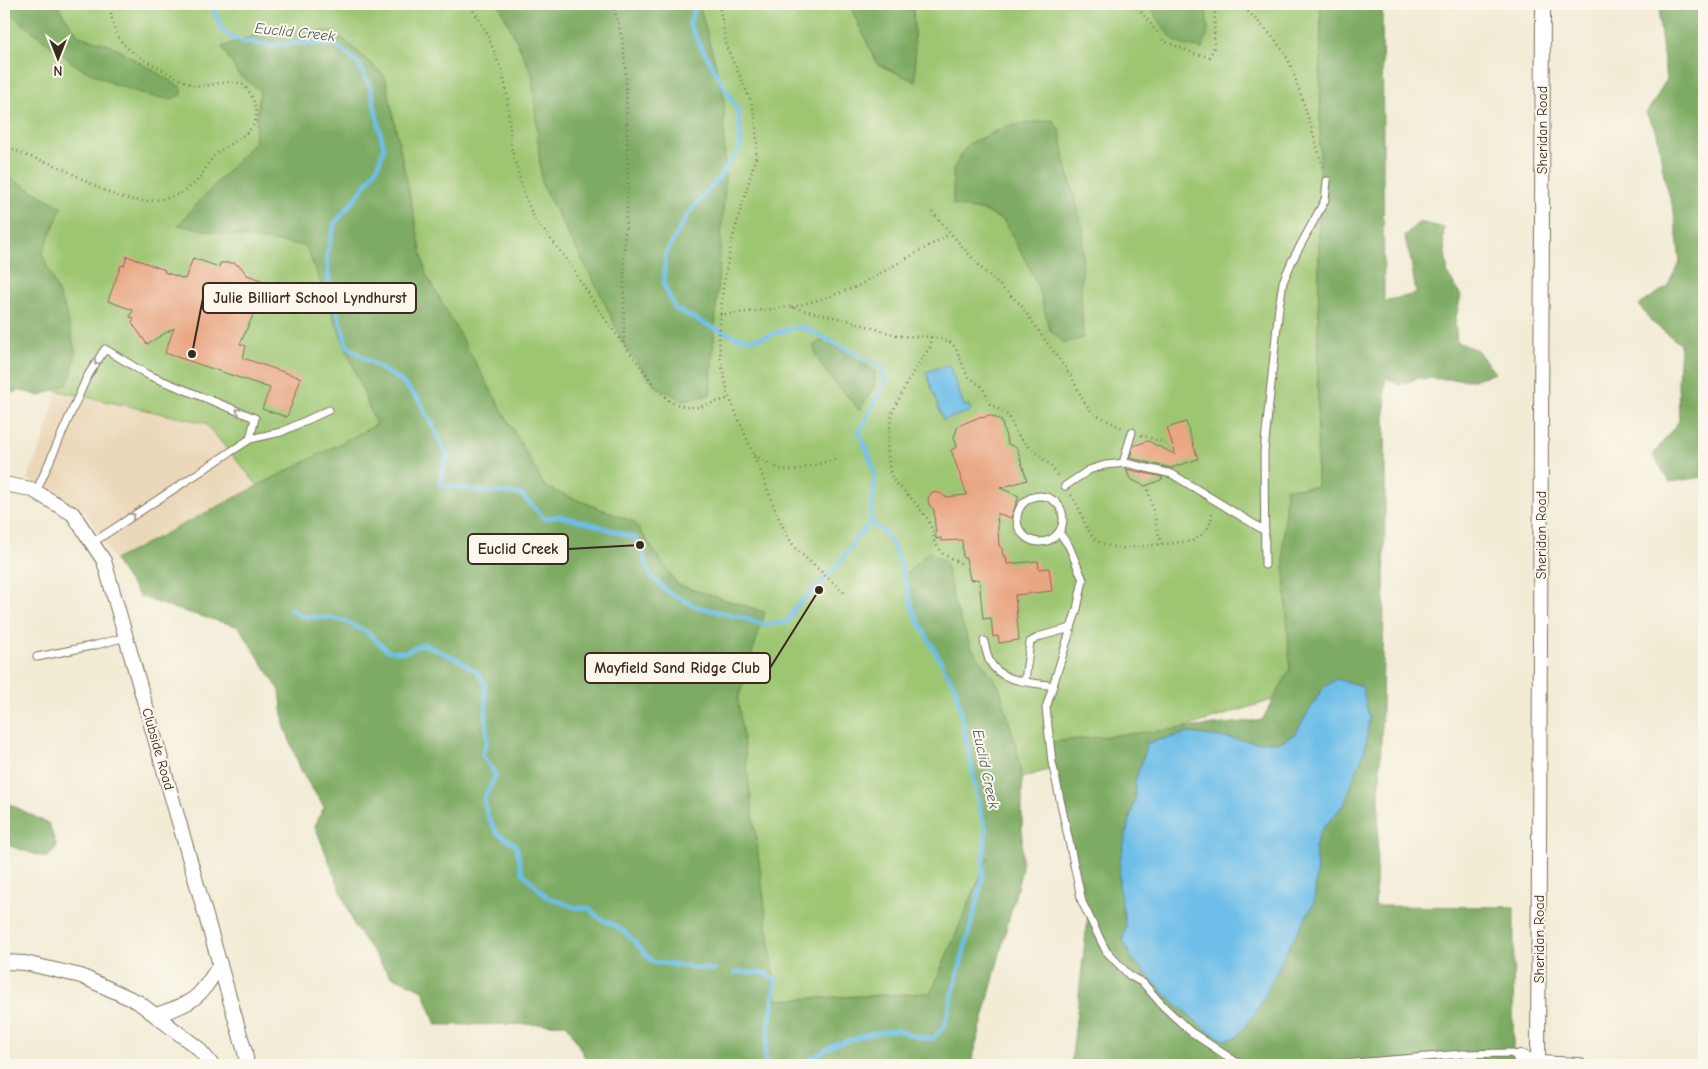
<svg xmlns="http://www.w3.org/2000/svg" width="1708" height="1069" viewBox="0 0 1708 1069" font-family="'Comic Neue',sans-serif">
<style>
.built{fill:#ebd8ba}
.green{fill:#9dc672;stroke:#6c7848}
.forest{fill:#7eab64;stroke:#5c6a41;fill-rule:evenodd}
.water{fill:#6ebee9;stroke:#547484}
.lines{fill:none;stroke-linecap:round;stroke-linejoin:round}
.stream{stroke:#6ebee9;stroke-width:4.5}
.building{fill:#e9a682}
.lane-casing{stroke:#7b6e5e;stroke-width:9}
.street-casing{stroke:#7b6e5e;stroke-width:16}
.path{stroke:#7b6e5e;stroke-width:2.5;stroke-dasharray:1 4;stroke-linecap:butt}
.lane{stroke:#fff;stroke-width:7}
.street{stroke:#fff;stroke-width:14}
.oneway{stroke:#a79f9a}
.labels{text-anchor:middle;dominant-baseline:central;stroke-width:4;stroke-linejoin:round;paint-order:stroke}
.street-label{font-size:14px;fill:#3b2a1e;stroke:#fbf7ec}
.water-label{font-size:15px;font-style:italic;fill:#4a565b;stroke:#fbf7ec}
.leader{fill:none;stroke:#3b2a1e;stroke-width:2}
.callout-dot{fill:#3b2a1e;stroke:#fbf7ec;stroke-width:2}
.callout{fill:#fbf7ec;stroke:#3b2a1e;stroke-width:2}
.callout-label{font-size:15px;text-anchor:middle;font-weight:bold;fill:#3b2a1e}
</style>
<rect width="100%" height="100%" fill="#fbf7ec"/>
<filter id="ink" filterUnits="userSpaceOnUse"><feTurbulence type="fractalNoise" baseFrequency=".02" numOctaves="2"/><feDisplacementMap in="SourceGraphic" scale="10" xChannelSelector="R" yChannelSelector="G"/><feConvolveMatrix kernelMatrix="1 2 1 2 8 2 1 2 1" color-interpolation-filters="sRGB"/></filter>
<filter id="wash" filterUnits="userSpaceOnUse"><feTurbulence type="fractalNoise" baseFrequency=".0096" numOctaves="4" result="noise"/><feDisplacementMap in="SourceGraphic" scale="20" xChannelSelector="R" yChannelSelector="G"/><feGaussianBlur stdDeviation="1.12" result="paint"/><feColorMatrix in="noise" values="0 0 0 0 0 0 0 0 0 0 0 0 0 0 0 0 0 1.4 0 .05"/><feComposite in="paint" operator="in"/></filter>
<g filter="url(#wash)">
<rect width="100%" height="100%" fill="#f2ecd5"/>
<!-- built -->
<path class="built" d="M14,316L376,425L114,560L85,512L27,479L45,436L57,391Z"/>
<!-- green -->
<path class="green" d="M4,4H1321L1317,487L1286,488L1298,692L1022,778L931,993L695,1003L205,423L4,379Z"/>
<!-- forest -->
<g class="forest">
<path d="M4,4H56L79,36L111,45L182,88V95L170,99L150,96L114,84L77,66L4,9Z"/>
<path d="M499,4H699L724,96L725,185L710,395L683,400L655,386L624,345L600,293L542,185L532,74Z"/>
<path d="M849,4H913L916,82L877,64Z"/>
<path d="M1151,4H1206L1208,32L1202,49C1195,47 1185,46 1178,43C1170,39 1152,13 1151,4Z"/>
<path d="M1321,4H1382L1384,301L1416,294L1411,261L1404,236L1419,222L1444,228L1443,237L1448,275L1461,295L1455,322L1457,342L1477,350L1495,373L1473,380L1418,378L1399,385L1385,377C1386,554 1383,730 1375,906L1514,907L1513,1065H1071L1088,914L1050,742L1262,720L1290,669L1283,548L1286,488L1317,487ZM1323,688L1344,804L1320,832L1315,847L1317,870L1314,903L1288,948L1164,993L1131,957L1123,939L1126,925L1122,910L1127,830L1135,798V781L1144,756L1147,743L1189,733L1257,742H1279L1295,734Z"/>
<path d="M1661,4H1704V477L1670,482L1653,455L1679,421L1678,381L1680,344L1652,322L1639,305L1667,287L1680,261L1674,212L1664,176L1657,133L1646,113L1657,97L1666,79L1659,19Z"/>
<path d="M267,31H334L385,76L426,274L545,487L634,522L678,585L765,612L738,699L777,1000L931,993L988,858L983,867L986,829L956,689L914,613L904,576L929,551L946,563L954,603L971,647L999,686L1015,742L1022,778V869L971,1065H589L567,1024L436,1025L423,990L389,975L355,927L315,826L324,807L302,773L284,725L280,691L239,627L176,609L139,596L114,560L376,425L306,246L231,235L178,225L254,142L260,90L238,74L222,47Z"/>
<path d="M1053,120L1060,131L1067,170L1084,231L1081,287L1083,338L1064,343L1049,329L1040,293L1030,269L1004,221L984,211L953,205V169L968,144L1007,126Z"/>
<path d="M4,175L62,207L42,254L66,312L76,354L71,375L67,384L39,396L21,390L4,395Z"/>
<path d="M820,341C839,346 858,360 875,371L874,388L859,410C846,392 814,367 814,345Z"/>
<path d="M4,801L49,824L57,847L47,858L10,846L4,841Z"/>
</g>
<!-- water -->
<g class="water">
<path d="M949,365L964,406L969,405L971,411L943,420L926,372Z"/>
<path d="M1336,679L1362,686L1369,718L1365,749L1344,804L1320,832L1315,847L1317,870L1314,903L1288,948L1257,1011L1237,1037L1224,1040L1205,1029L1164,993L1131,957L1123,939L1126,925L1119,888L1120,861L1135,798V781L1144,756L1147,743L1189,733L1257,742H1279L1295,734L1323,688Z"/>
</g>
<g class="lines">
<!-- stream -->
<g class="stream">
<path d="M211,4L223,31L231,37L241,41L273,46L294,43H307L322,44L338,47L358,63L370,86L384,148L378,166L360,193L335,223L327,253L329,283L347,346L384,371L400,380L418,399L433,426L447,456L439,484L481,491L521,494L545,519L559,516L592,524L635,538L640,545L651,576L667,591L694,606L740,617L765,625L787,622L796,607L839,564L856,538L871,522L883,532L891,542L900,562L914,613L956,689L981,814L986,829L982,882L944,1027L932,1039L916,1037L896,1030L869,1034L834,1045L801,1065"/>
<path d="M696,4L689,25L738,111L741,147L718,179L688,214L665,255L664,285L675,309C695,318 734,341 754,339C772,336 785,328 803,327L881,367L886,381L859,432L868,452L875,475L871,522"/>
<path d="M290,609L300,616L331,618L344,621L367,632L388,651L405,652L423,644L459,660L477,672L485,684L487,742L482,755L496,775L484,798L487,815L497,833L516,845L522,872L547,897L576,908H589C598,921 610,921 622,930C634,939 642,952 653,962L715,970"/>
<path d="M735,972L765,973L776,981L765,1054L766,1065"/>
</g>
</g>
<g id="blocks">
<!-- building -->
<g class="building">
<path d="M127,256L165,270L164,272L185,279L193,258L219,267L220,263H234L241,267L247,275L269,283L258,314L254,313L240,344L246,346L243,358L301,378L287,417L262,409L270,388L165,353L174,328L147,344L132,323L134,318L130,317L133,310L108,301L121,265L124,266Z"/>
<path d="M989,415L1001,420L1008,444L1017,448L1027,480L1000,488L1019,496L1011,518L997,513L999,546L1002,548L1003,556H1006L1007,564L1038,561L1039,569L1049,568L1052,591L1015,595L1019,640L999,643L998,636L993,637L991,618L983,619L979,579L970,580L966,558H963L962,540L941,541V538L936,539L934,510L929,505L928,498L932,492L940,493L945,497L967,495L951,450L957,447L954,437L958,426L982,416L983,418Z"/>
<path d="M1186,422L1198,459L1171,468L1130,458L1133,446L1148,441L1176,455L1167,428Z"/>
<path d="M1126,469L1163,477L1161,480L1145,486L1130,479Z"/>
</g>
</g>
</g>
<g filter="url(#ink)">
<use href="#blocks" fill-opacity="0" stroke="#7b6e5e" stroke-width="1"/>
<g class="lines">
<!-- lane casing -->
<g class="lane-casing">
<g id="lane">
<path d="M250,439L281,432L329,410"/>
<path d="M1123,463L1132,432"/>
<path d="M1065,486L1089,470L1105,465L1126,463L1172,474L1265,531"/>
<path d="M36,492L87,377L105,349L148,375L255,418L250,439L92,543"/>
<circle cx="1040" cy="519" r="23"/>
<path d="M1059,532L1069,546L1083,580L1077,609L1046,708L1052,762L1082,902L1106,951L1130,976L1143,983L1163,1006L1191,1032L1236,1062L1251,1065"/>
<path d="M1265,565L1264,452L1279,307L1283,282L1292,261L1325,200L1327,181"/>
<path d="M984,641C985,647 987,654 989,660C1000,683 1031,682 1053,686"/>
<path d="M37,657L96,645L126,637"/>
<path d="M1025,681L1030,642L1041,636L1071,628"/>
<path d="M1332,1065L1462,1054L1510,1053L1520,1057"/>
</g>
</g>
<!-- street casing -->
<g class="street-casing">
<g id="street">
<path d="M4,484L31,489L73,514L104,561L245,1052L247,1065"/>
<path d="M4,962L25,963L81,976L138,1002L198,1048L212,1065"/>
<path d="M156,1015C195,1002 199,999 220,964"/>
<path d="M1520,1057L1538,1063L1579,1065"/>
<path d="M1538,1065L1543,4"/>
</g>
</g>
<!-- path -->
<g class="path">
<path d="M466,4L475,13L487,33L502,72L507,93L511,146L525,197L534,218L568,261L598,309L624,345L655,386L670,402L686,407H699L730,398"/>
<path d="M613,4L622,38L626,75L628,189L624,250V343"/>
<path d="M719,4L727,48L751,101L755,115L757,142L756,157L732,240L723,287L719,336L721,362L728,394L762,475L778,517L788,537L796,549L846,594"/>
<path d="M1135,4L1164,41L1195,54L1210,57L1214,47L1215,4"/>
<path d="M1241,4L1275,39L1289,61L1303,101L1324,170"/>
<path d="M4,144C13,149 22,154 31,157C40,160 48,162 57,166C86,179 111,200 144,201C163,201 183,195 196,182C204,173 208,162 216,154C233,139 263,133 255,104C253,97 249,90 243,85C229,77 209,88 194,86C176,77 128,55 119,38C113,28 111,15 110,4"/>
<path d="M932,212L984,271L1020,304L1040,333L1071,376L1086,405L1093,413L1122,428"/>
<path d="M792,307L825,298L856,287L950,234"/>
<path d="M720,315L790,307L847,320L899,336L931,337L949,341L955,347L967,375L983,388L990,404L1009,416L1016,433L1022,440L1051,466L1059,478"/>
<path d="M931,337L930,347L911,375L892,413L887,449L890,471L893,480L912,499L927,518L933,532V540L943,554L962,564"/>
<path d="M1141,435L1166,443"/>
<path d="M754,455L779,469L793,471L837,459"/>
<path d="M1147,485L1161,544"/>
<path d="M1071,495C1091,523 1080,545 1124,548L1192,541C1205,534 1212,527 1212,511"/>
</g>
<!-- lane -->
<use href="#lane" class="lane"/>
<!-- street -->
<use href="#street" class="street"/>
</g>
<!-- one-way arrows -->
<defs><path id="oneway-chevron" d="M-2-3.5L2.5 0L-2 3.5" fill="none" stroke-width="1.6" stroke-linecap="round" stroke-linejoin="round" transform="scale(1.25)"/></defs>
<g class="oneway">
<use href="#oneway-chevron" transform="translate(97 362) rotate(123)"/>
<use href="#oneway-chevron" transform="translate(239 411) rotate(-158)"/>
<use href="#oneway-chevron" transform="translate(132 516) rotate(-33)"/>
</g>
</g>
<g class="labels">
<!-- street labels -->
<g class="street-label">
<text transform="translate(1542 130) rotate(-90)">Sheridan Road</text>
<text transform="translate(1541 535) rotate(-90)">Sheridan Road</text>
<text transform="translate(158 749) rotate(74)">Clubside Road</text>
<text transform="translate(1539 939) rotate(-90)">Sheridan Road</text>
</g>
<!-- water labels -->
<g class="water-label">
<text transform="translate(295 32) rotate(6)">Euclid Creek</text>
<text transform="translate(986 769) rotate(78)">Euclid Creek</text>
</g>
</g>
<!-- callouts -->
<path class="leader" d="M192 354L203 298M640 545L568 549M819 590L770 668"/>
<g class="callout-dot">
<circle cx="192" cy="354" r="5"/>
<circle cx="640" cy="545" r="5"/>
<circle cx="819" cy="590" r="5"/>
</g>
<g class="callout">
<rect x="203" y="283" width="213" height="30" rx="5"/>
<rect x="468" y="534" width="100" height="30" rx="5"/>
<rect x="585" y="653" width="185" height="30" rx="5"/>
</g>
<g class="callout-label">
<text x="310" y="303">Julie Billiart School Lyndhurst</text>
<text x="518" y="554">Euclid Creek</text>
<text x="677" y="673">Mayfield Sand Ridge Club</text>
</g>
<!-- margin -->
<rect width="1708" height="1069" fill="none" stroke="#fbf7ec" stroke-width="20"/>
<!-- north arrow -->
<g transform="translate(58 58) rotate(180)" stroke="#fbf7ec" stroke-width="4" paint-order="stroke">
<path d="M0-4L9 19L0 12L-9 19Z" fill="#3b2a1e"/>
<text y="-8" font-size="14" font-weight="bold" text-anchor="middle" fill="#3b2a1e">N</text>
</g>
</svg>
